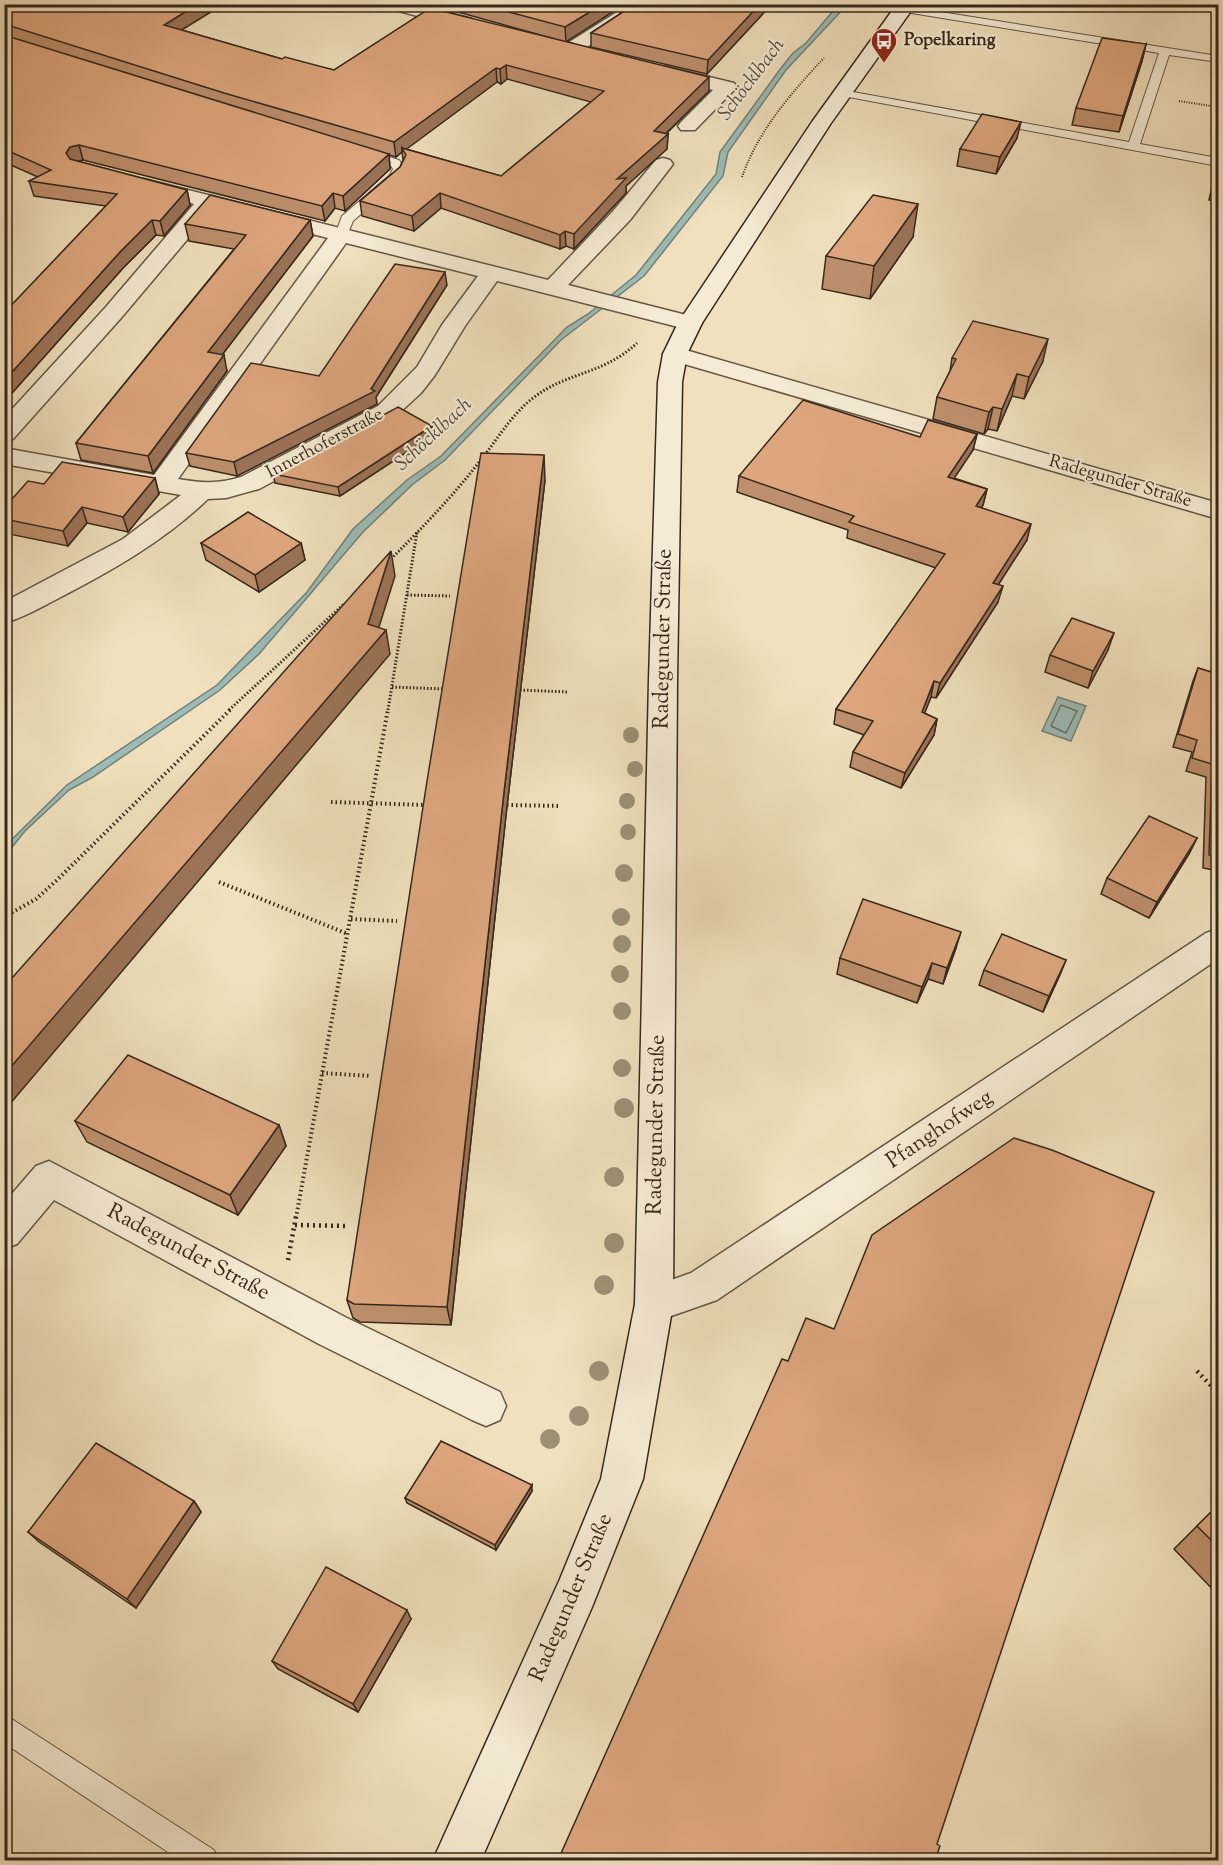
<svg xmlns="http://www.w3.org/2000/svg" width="1223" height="1865" viewBox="0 0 1223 1865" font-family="'Sorts Mill Goudy',serif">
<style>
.water{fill:#9bbcb6;stroke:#738178;stroke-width:1.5}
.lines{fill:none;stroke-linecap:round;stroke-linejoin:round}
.shore{stroke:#697268;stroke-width:1.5}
.lane-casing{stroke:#655644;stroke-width:2}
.street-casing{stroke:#655644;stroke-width:3}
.secondary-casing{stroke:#37281b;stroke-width:3}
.path-far3{stroke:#37281b;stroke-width:2;stroke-dasharray:1 1.5;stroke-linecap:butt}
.path-far2{stroke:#37281b;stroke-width:3;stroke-dasharray:1.5 2;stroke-linecap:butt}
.path-far1{stroke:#37281b;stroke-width:4;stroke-dasharray:1.5 3;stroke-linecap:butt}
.path{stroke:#37281b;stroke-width:4.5;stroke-dasharray:2 4;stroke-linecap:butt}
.lane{fill:#f5ebd4;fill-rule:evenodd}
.street{fill:#f5ebd4;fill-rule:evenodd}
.secondary{fill:#f5ebd4;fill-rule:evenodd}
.tree{fill:#9c9074}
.wall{fill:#be8f6c;stroke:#37281b;stroke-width:1.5;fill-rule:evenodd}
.shaded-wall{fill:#9b7458;stroke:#37281b;stroke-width:1.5}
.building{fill:#dda67e;stroke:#37281b;stroke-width:1.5}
.labels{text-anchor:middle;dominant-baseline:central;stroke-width:4.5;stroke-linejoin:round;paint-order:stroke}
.far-poi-label{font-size:18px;font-weight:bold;fill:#37281b;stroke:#f5ebd4;text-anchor:start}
.far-street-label{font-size:18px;fill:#37281b;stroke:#f5ebd4}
.far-water-label{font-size:20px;font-style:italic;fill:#504d42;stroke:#f5ebd4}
.street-label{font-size:22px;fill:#37281b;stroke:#f5ebd4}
</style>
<rect width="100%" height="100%" fill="#f0e0bd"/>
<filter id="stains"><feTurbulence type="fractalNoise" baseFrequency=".00333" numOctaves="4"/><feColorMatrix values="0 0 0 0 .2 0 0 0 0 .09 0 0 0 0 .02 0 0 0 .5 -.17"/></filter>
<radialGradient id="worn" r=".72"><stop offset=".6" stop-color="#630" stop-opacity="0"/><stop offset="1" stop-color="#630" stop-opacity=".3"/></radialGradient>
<!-- water -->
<g class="water">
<path d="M838,5H847L786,70L728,152L723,176L644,276L561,340L445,460L412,485L363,532L259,654L220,690L93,777L69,790L25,831L5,856V846L67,785L217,685L307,592L353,529L407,480L441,456L567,327L588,314L636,275L716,174L720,152L781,68L793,53L806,43Z"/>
<path d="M1058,697L1086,706L1071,741L1042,731Z"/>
</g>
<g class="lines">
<!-- shore -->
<path class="shore" d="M1061,705L1077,711L1066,733L1051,726Z"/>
<!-- lane casing -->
<g class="lane-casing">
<g id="lane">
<path d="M903,6L1218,56V62L1169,55L1140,144L1218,158V166L838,95V91L842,90L1129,142L1159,53L899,11L898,9Z"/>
<path d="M365,150L399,160L405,169L400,180L353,221L346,238H336L335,235L342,216L390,175L393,169L391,166L361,157V151Z"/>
<path d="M4,1714L214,1850L218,1860H180L4,1743Z"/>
</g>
</g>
<!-- street casing -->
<g class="street-casing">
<g id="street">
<path d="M385,4H417L472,19L474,23L472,27L465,29L388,8Z"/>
<path d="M630,4H653L576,54L569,56L528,45L526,41L528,37L535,35L566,44Z"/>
<path d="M664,66L734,83L737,87L695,130H681L678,126L681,122L713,90L657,76L654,72L657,68Z"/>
<path d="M663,158L670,160L673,164L670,168L630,220L568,285L698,318L702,323L698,328L690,330L497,281L465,326L435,375L421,393L396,416L259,489L226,498L208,499C164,541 113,570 59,598C41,607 23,618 4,623V602L123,539L181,495L4,464V448L154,475L328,238L213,209L121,318L13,439L4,441V418L105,308L194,204L137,189L133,185L137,181L144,179L548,280L614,210L656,160ZM346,243L478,276L442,325L417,367L378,406L241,477C219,484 200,483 178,479Z"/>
<path d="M675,347L1218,503V519L667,359L663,354L667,349Z"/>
<path d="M1218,929V959L717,1300L654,1322L640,1317L635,1304L640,1291L691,1273L1206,933Z"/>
<path d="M49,1161L347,1318L500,1392L506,1406L500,1420L486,1426L472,1420L319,1344L54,1200L17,1244L4,1249V1203L36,1166Z"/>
</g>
</g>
<!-- secondary casing -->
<g class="secondary-casing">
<path id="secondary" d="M897,4H916L831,123L702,323L687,354L682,382L677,680L673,1304L643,1479L592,1607L481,1860H433L560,1579L601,1479L635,1304L649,680L658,382L663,354L678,323L812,122Z"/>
</g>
<!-- path-far3 -->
<g class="path-far3">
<path d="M1179,101L1218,107"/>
<path d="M742,177C758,131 791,93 824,58"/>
</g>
<!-- path-far2 -->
<g class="path-far2">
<path d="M391,559C422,528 453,496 480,461C497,440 511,415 533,398C566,372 603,375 637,343"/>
<path d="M407,595L450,596"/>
<path d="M392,687L445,689"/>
<path d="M520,690L568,692"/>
<path d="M229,710L344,604"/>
<path d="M388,710L417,532"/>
</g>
<!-- path-far1 -->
<g class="path-far1">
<path d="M331,802L426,805"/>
<path d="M507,805L561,806"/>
<path d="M219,882L348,934"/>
<path d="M4,917L36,899L57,880L231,709"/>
<path d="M351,919L397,921"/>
<path d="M322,1073L371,1076"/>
<path d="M296,1218L388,709"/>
</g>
<!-- path -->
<g class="path">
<path d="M295,1225L347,1226"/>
<path d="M288,1260L296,1216"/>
<path d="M1197,1371L1218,1393"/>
</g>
<!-- lane -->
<use href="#lane" class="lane"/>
<!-- street -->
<use href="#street" class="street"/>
<!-- secondary -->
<use href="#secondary" class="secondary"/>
</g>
<!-- trees -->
<g class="tree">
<circle cx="631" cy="735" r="8"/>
<circle cx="635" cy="769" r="8"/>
<circle cx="627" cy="801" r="8"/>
<circle cx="628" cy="832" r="8"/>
<circle cx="624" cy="873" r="9"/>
<circle cx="621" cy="917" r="9"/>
<circle cx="622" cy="944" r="9"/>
<circle cx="620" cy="974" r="9"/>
<circle cx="622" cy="1011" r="9"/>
<circle cx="622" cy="1068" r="9"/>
<circle cx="624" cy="1108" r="10"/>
<circle cx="614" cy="1177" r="10"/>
<circle cx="614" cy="1243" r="10"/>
<circle cx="604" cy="1285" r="10"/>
<circle cx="599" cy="1371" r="10"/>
<circle cx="579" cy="1416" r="10"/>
<circle cx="550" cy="1439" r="10"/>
</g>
<!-- wall -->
<g class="wall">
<path d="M4,4L182,30L282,59L334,70L555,39L429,4H625L566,41L709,91L666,134H668L667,149L626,186V193L574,249L566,246L560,249L441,208L414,231L362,216L360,201L400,167L403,160L402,152L396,157L389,155L390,169L345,211L335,208L325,221L83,160L77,161L187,190L190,205L164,236L156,235L124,267L4,402V313L106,206L34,196L29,181L38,177L4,162ZM507,79L591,102L501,176L406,149L497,82L501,84Z"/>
<path d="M635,4H772L707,74L591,47V33Z"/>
<path d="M1146,44L1142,61L1119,132L1072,125L1076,108Z"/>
<path d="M1017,138L996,174L957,166L960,149Z"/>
<path d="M1218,162V202L1209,200Z"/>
<path d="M310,220L313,236L222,355L227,371L153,473L81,460L76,443L234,249L189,241L185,224Z"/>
<path d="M913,237L870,299L822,289L826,256Z"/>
<path d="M447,285L376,397L377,404L237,476L190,466L186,453L319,376Z"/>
<path d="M952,358L1043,361L1024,399L1012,396L997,431L988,429L984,434L933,419L937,397L950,371Z"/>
<path d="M977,434L973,450L954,478L987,489L983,505L981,507L1027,540L998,585V602L936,698L931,697L924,713L937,719L934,735L901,788L850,767L853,752L864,735L834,724L836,709L936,568L847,538L848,530L737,492L739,476L920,437Z"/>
<path d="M433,435L340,496L275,483L273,474Z"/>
<path d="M155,478L159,494L128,532L87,523L68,546L4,533V508Z"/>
<path d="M545,480L506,815L451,1325L360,1322L353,1318L347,1300Z"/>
<path d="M201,543H301L305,560L259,592L206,560Z"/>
<path d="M1108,650L1088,688L1045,672L1050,655Z"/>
<path d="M1198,668L1218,674V871L1203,868L1206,777L1186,771L1192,752L1173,747L1193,681Z"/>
<path d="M1197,838L1189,854L1149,918L1101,894L1107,878Z"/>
<path d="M956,948L943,984L928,979L917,1003L837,974L840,958Z"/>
<path d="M1066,960L1043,1012L979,985L984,970Z"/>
<path d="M75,1121L279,1125L286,1146L238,1215L87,1142Z"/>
<path d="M532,1491L496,1550L407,1503L405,1498Z"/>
<path d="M194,1501L201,1512L136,1608L39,1542L28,1532Z"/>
<path d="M1218,1505V1595L1174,1549Z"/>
<path d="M411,1619L358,1712L278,1669L272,1661Z"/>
</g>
<!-- shaded-wall -->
<g class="shaded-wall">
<path d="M198,4H224L167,39L164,25Z"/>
<path d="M603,4H625L566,42L565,27Z"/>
<path d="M760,4H772L707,74L708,60Z"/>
<path d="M1146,44L1142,61L1119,132L1123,116Z"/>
<path d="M506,65L507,79L501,84L500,69Z"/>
<path d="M496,68L497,82L404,151L402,148V152L396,157L394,142Z"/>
<path d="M709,77V91L654,145V131Z"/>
<path d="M1021,122L1017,138L996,174L1000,157Z"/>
<path d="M668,134L667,149L626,186V193L574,249V234L617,179Z"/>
<path d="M79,145L83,160L74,162L70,168L66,153L70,147Z"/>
<path d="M389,154L390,169L345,211L343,196Z"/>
<path d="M187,190L190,205L164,236L160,221Z"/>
<path d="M333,193L335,208L325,221L322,206Z"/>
<path d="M440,193L441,208L414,231L412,216Z"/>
<path d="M918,204L913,237L870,299L874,266Z"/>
<path d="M152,220L156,235L124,267L4,402V381L120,252Z"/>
<path d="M310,220L313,236L212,368L208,352Z"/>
<path d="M565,231L566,246L560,249V235Z"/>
<path d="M445,272L447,285L376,397L377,404L237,476L234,462L371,389Z"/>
<path d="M1048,339L1043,361L1024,399L1029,377Z"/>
<path d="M224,355L227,371L153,473L148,456Z"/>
<path d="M1017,374L1012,396L997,431L1002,409Z"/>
<path d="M993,407L988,429L984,434L989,412Z"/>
<path d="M432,426L433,435L340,496L338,487Z"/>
<path d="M977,434L973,450L945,492L948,477Z"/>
<path d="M544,455L545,480L506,815L451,1325L447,1307L504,792Z"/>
<path d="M155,478L159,494L128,532L123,517Z"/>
<path d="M987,489L983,505L972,521L976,506Z"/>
<path d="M82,507L87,523L68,546L63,531Z"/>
<path d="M1031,524L1027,540L989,599L993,583Z"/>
<path d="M301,543L305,560L259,592L255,575Z"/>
<path d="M391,551L395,576L374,643L386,630L390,654L4,1111V1075L368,624Z"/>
<path d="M1003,586L998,602L936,698L940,683Z"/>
<path d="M1114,633L1108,650L1088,688L1093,671Z"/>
<path d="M934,681L931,697L919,728L922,712Z"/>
<path d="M937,719L934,735L901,788L905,773Z"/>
<path d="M1197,838L1189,854L1149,918L1157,902Z"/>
<path d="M961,932L956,948L943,984L947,968Z"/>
<path d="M1066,960L1060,975L1043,1012L1049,996Z"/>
<path d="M932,963L928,979L917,1003L922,987Z"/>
<path d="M279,1125L286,1146L238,1215L230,1195Z"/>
<path d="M532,1485V1491L496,1550L495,1545Z"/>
<path d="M194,1501L201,1512L136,1608L127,1599Z"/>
<path d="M407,1610L411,1619L358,1712L353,1704Z"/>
</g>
<!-- building -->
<g class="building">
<path d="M4,4H198L164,25L282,59L285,57L334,70L430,8L709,77L654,131L668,134L617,179L626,178L574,234L565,231L560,235L440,193L412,216L360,201L400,167L406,155L402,148L501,176L604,91L506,65L500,69L496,68L394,142L224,93L4,24Z"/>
<path d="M479,4H603L565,27Z"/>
<path d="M635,4H760L708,60L591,33Z"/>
<path d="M4,35L389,154L343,196L333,193L322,206L79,145L70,147L66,153L70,159L187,190L160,221L152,220L120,252L4,381V313L117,194L29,181L51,170L4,149Z"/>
<path d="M1102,38L1146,44L1123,116L1076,108Z"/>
<path d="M982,114L1021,122L1000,157L960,149Z"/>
<path d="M1218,164V185L1214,184Z"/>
<path d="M210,195L310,220L208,352L224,355L148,456L76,443L246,235L185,224Z"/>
<path d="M873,195L918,204L874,266L826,256Z"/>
<path d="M395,264L445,272L371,389L375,391L234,462L186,453L251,363L319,376Z"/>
<path d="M973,321L1048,339L1029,377L1017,374L1002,409L993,407L989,412L937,397L956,359L952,358Z"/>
<path d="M803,400L920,437L928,420L977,434L948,477L987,489L976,506L1031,524L993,583L1003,586L940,683L934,681L922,712L937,719L905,773L853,752L873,721L836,709L945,554L849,522L854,516L739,476Z"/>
<path d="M398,407L432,426L338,487L273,474Z"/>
<path d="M481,453L544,455L504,792L447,1307L354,1304L347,1300L427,781Z"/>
<path d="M62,462L155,478L123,517L82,507L63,531L4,519V508L28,481L44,484Z"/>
<path d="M248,512L301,543L255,575L201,543Z"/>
<path d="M391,551L368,624L386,630L4,1075V974L12,978Z"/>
<path d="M1072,618L1114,633L1093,671L1050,655Z"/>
<path d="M1198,668L1218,674V857L1209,855L1212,764L1192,758L1197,740L1178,734Z"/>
<path d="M1149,816L1197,838L1157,902L1107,878Z"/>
<path d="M863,899L961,932L947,968L932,963L922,987L840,958Z"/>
<path d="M1002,934L1066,960L1049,996L984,970Z"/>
<path d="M128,1055L279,1125L230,1195L75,1121Z"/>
<path d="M1014,1138L1052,1150L1154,1192L937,1844L940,1846L935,1860H558L782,1359L788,1361L806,1318L834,1329L872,1235Z"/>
<path d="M441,1441L532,1485L495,1545L405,1498Z"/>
<path d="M96,1443L194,1501L127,1599L28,1532Z"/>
<path d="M1218,1505V1547L1197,1526Z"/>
<path d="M326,1567L407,1610L353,1704L272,1661Z"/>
</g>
<!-- icons -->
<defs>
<g id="bus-pin" transform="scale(1.35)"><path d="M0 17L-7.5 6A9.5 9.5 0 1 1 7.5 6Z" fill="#8f2418" stroke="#f5ebd4"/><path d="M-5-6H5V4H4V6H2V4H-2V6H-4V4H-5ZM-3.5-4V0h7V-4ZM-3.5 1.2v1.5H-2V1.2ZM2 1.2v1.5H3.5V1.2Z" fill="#fff"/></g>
</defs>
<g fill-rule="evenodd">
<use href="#bus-pin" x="884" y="41"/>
</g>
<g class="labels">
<!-- far-poi labels -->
<g class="far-poi-label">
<text x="904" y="41">Popelkaring</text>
</g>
<!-- far-street labels -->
<g class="far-street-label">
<text transform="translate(325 444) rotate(-28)">Innerhoferstraße</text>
<text transform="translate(1120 482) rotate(16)">Radegunder Straße</text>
</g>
<!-- far-water labels -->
<g class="far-water-label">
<text transform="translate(752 80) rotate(-53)">Schöcklbach</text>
<text transform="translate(434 435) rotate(-43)">Schöcklbach</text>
</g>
<!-- street labels -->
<g class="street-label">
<text transform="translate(664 639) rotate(-89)">Radegunder Straße</text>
<text transform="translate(657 1125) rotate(-89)">Radegunder Straße</text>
<text transform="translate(940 1130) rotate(-34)">Pfanghofweg</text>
<text transform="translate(188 1253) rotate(28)">Radegunder Straße</text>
<text transform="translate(572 1598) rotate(-67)">Radegunder Straße</text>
</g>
</g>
<!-- margin -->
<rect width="1223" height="1865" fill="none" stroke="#f0e0bd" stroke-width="24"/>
<rect x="6" y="6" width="1211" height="1853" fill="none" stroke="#37281b" stroke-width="3"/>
<rect x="12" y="12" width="1199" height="1841" fill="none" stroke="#37281b" stroke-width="1.5"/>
<rect width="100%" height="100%" filter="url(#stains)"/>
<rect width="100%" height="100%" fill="url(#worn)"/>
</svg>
